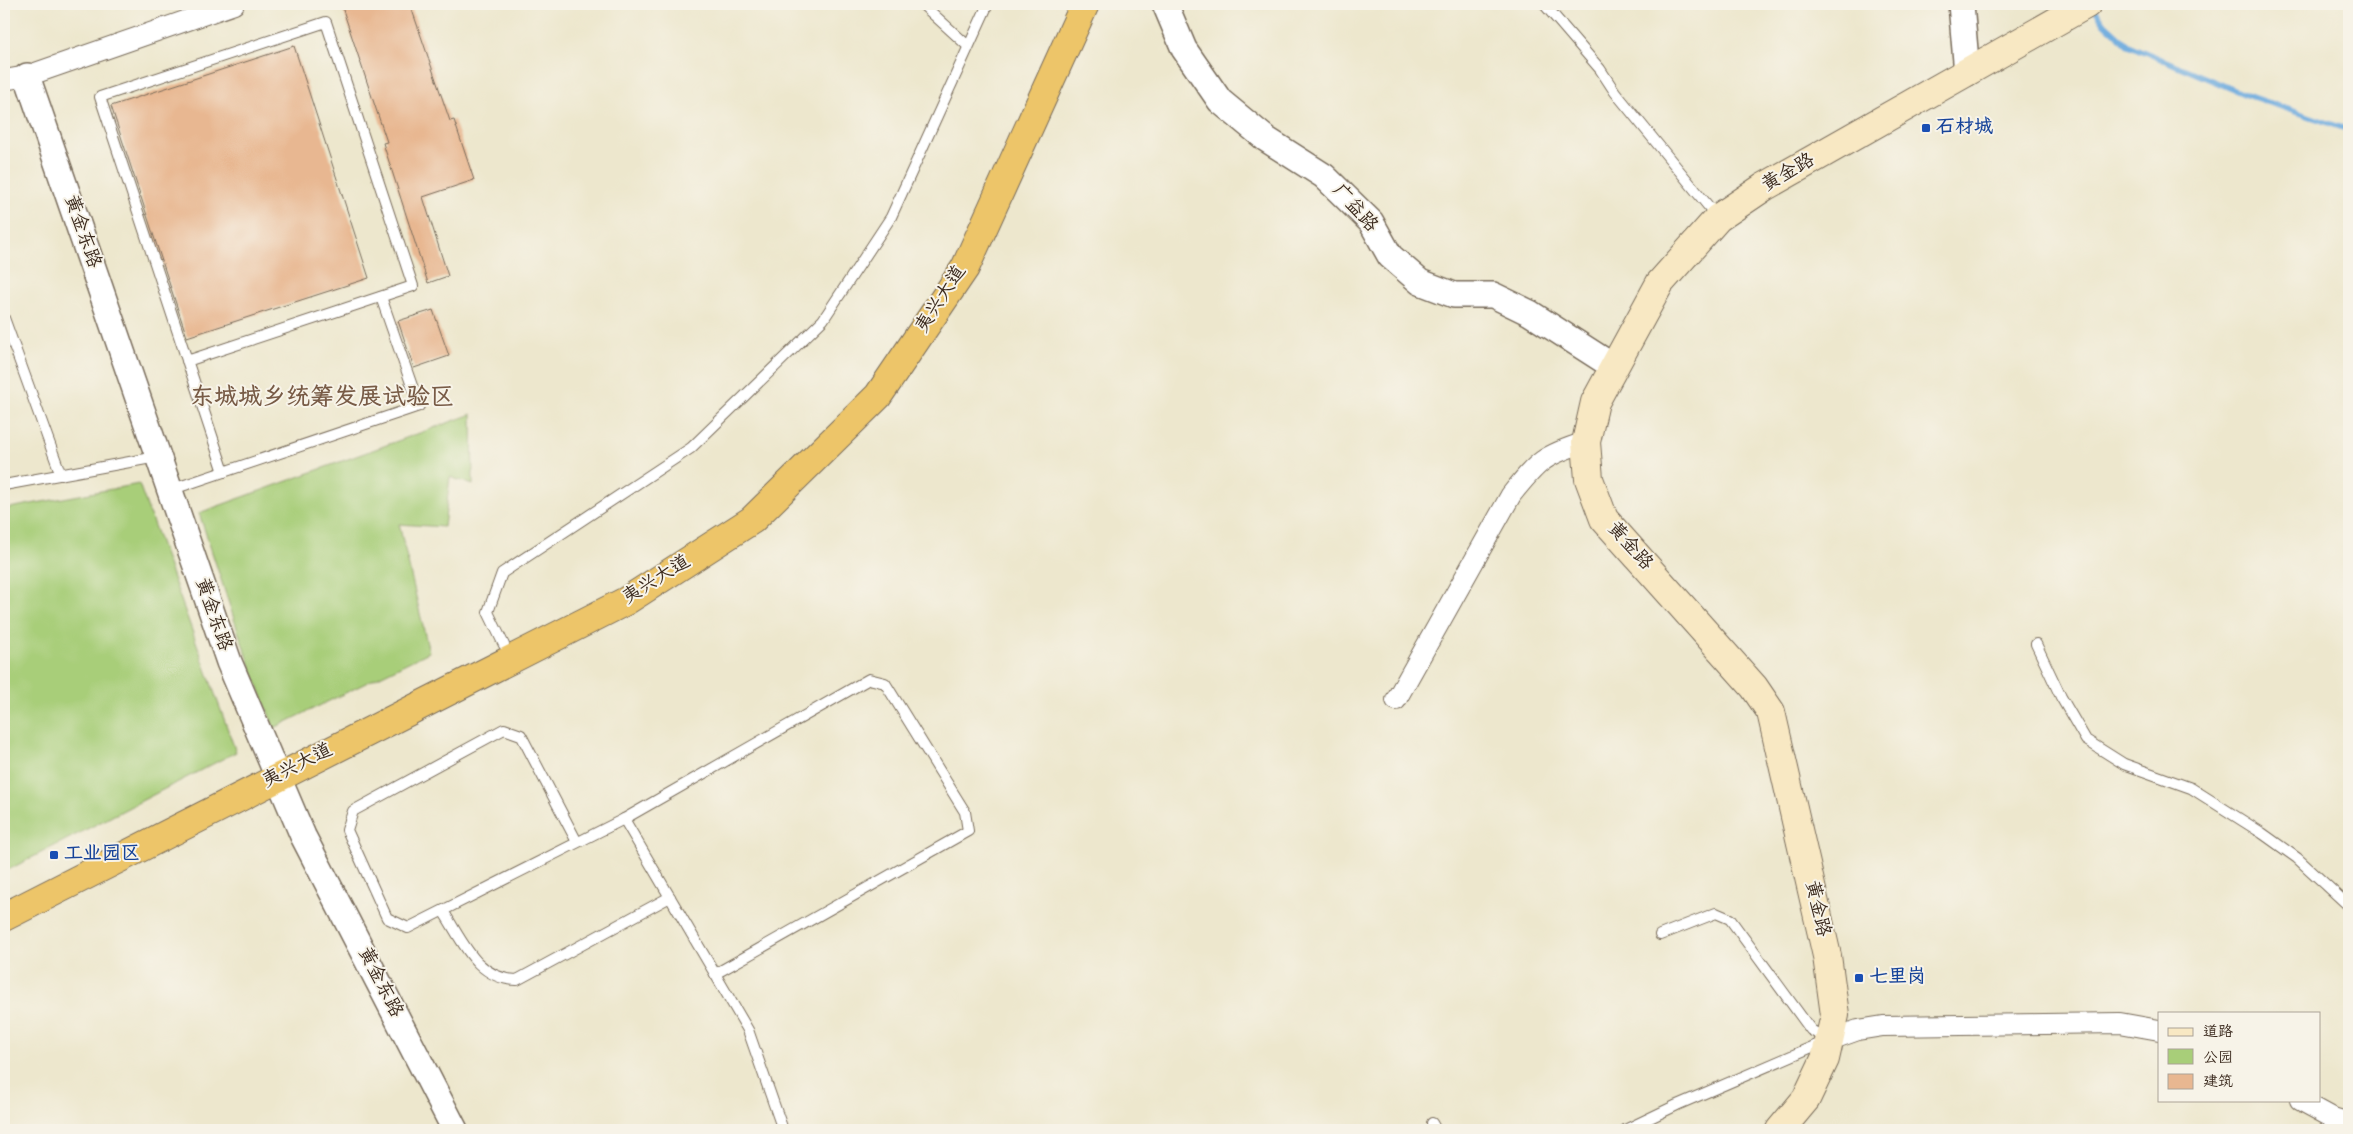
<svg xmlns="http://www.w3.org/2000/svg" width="2353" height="1134" viewBox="0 0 2353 1134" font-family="'Gochi Hand','LXGW WenKai TC',sans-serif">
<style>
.green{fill:#a8ce79;stroke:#727c4c}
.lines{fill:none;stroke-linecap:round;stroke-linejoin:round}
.stream{stroke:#6caade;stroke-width:5.5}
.building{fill:#e8b791}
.service-casing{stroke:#796c5b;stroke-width:12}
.minor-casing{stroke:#796c5b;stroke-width:22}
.tertiary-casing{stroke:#796c5b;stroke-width:28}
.secondary-casing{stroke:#796c5b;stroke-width:30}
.trunk-casing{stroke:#796c5b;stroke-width:30}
.service{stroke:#fff;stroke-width:10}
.minor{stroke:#fff;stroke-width:20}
.tertiary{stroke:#fff;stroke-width:25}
.secondary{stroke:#f8e8c3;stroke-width:28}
.trunk{stroke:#edc569;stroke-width:28}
.transit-dot{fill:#1a4fb4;stroke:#f7f3e8;stroke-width:2}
.labels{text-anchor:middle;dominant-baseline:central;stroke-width:4;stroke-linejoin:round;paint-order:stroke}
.transit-label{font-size:19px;font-weight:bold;fill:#164399;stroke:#f7f3e8;text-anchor:start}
.street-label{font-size:19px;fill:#3b2a1e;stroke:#f7f3e8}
.district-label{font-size:24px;font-weight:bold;fill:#785b46;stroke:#f7f3e8}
</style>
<rect width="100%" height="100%" fill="#f7f3e8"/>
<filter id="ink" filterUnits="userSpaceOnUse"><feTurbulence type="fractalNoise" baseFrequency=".02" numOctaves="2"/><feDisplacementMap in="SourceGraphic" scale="10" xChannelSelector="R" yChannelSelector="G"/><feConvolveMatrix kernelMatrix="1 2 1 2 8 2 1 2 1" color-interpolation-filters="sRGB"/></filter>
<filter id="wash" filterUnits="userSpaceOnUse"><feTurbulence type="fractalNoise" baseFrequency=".0096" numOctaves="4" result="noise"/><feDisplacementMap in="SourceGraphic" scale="20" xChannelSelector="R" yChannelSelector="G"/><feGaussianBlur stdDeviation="1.12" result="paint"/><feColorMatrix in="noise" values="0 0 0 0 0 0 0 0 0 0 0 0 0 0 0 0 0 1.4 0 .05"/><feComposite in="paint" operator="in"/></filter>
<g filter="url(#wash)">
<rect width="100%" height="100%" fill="#ede7cd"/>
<!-- green -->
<g class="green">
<path d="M472,414L473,485L450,477L444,527L399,524L429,652L274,728L240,637L199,513Z"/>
<path d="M139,484L236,752L4,872V509Z"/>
</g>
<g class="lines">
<!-- stream -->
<path class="stream" d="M2094,8L2105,24L2128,45L2244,94L2349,130"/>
</g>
<g id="blocks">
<!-- building -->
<g class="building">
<path d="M341,4H410L450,121L454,120L474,180L423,197L448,276L428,283L383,143L387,142Z"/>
<path d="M294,46L369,278L187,337L111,106Z"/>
<path d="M433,310L449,356L414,368L398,321Z"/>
</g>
</g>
</g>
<g filter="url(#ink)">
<use href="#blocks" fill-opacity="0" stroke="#796c5b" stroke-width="1"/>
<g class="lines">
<!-- service casing -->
<g class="service-casing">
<g id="service">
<path d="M922,4L968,46"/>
<path d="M1544,4L1600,69L1615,92L1718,218"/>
<path d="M4,318L61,475"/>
<path d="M187,361L413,286L326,22L100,97L224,472"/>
<path d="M4,485L157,457"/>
<path d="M170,490L419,406L381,297"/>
<path d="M2036,644L2061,697L2086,740L2124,764L2191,788L2262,833L2297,858L2349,906"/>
<path d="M504,645L488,612L502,573L691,448L823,320L891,217L988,4"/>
<path d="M624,819L748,1030L783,1130"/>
<path d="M577,842L521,735L504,729L353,811L347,830L387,918L408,928L624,819L869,679L885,683L965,812L968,831L715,974"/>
<path d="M443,911C463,941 476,979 517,980L670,897"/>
<path d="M1660,935L1716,913L1730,919L1811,1030L1829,1040"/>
<path d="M1432,1123L1436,1130"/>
<path d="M1625,1130L1677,1105L1826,1041"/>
</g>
</g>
<!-- minor casing -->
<g class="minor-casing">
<g id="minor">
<path d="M4,80L27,76L234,4"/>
<path d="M1396,700L1511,495C1538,461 1544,455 1586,442"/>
<path d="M1830,1040L1858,1030L1883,1026L2120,1023L2159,1030"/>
<path d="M2300,1100L2333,1118L2349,1123"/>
</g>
</g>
<!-- tertiary casing -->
<g class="tertiary-casing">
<g id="tertiary">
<path d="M1165,4L1184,49L1220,101L1266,139L1324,176L1371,222L1390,256L1420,282L1454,295H1493L1530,313L1614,367"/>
<path d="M1961,4L1967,73"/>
<path d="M27,76L229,662L303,836L455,1130"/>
</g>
</g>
<!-- secondary casing -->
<g class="secondary-casing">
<path id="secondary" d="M1780,1130L1806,1099L1825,1059L1835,1015L1827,956L1771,712L1754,687L1604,519L1589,479L1586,442L1595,402L1660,283L1718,218L1764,187L2087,4"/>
</g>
<!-- trunk casing -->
<g class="trunk-casing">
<path id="trunk" d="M4,917L626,601L752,520L878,396L965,268L1085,4"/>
</g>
<!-- service -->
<use href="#service" class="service"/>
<!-- minor -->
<use href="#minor" class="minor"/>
<!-- tertiary -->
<use href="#tertiary" class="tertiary"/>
<!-- secondary -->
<use href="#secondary" class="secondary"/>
<!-- trunk -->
<use href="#trunk" class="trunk"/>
</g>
</g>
<!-- markers -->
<g class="transit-dot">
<rect x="1921" y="123" width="10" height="10" rx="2.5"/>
<rect x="49" y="850" width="10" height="10" rx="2.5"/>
<rect x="1854" y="973" width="10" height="10" rx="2.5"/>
</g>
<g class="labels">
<!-- transit labels -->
<g class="transit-label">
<text x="1936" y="128">石材城</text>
<text x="64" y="855">工业园区</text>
<text x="1869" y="978">七里岗</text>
</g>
<!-- street labels -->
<g class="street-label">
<text transform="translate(1789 174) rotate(-30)">黄金路</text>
<text transform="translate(1354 209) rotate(48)">广益路</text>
<text transform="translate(81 232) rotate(71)">黄金东路</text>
<text transform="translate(942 300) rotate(-57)">夷兴大道</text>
<text transform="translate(1629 547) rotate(48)">黄金路</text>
<text transform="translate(657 581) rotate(-32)">夷兴大道</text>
<text transform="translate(212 615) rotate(71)">黄金东路</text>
<text transform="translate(298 767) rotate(-27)">夷兴大道</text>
<text transform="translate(1816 909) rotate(77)">黄金路</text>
<text transform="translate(379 983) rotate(63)">黄金东路</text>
</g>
<!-- district labels -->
<g class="district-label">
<text x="322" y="399">东城城乡统筹发展试验区</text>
</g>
</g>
<!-- margin -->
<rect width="2353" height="1134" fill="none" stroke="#f7f3e8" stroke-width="20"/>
<!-- legend -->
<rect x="2158" y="1012" width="162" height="90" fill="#f7f3e8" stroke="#aca397"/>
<rect x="2168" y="1028" width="25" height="8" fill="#f8e8c3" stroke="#aca397"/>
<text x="2203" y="1036" font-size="15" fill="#3b2a1e">道路</text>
<rect x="2168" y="1049" width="25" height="15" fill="#a8ce79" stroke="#aca397"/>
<text x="2203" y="1062" font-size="15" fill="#3b2a1e">公园</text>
<rect x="2168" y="1074" width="25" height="15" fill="#e8b791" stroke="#aca397"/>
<text x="2203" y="1086" font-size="15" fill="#3b2a1e">建筑</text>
</svg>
